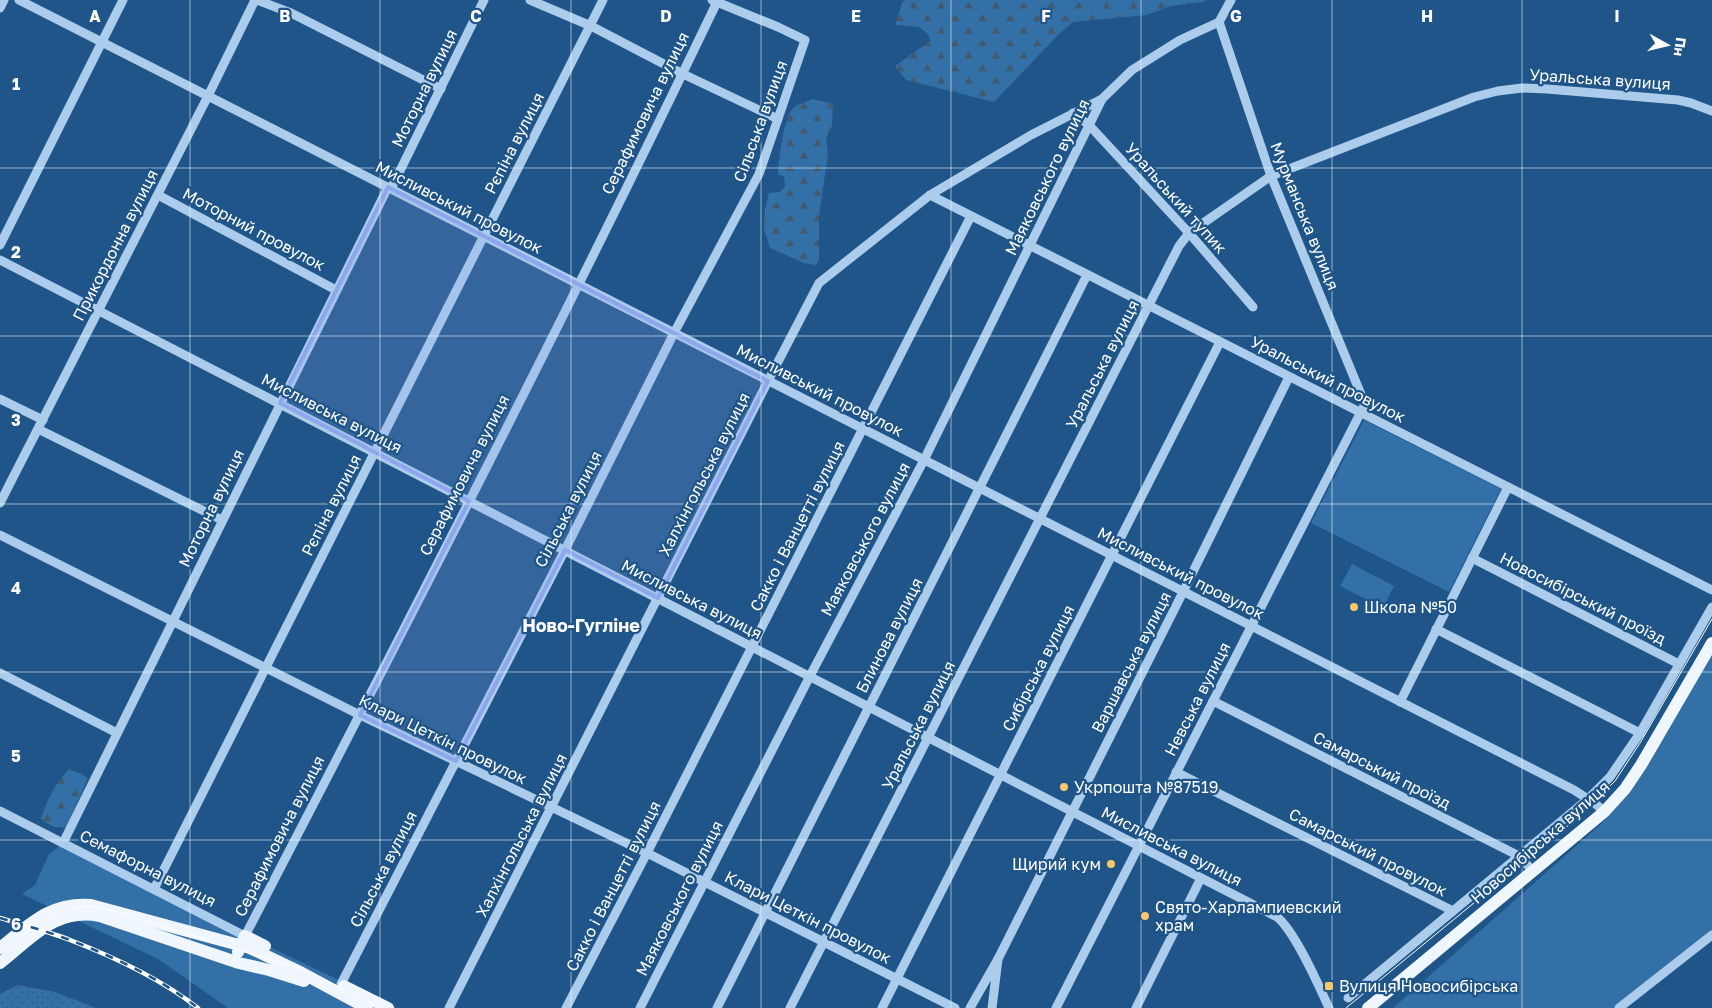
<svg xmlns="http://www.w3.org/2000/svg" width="1712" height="1008" viewBox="0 0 1712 1008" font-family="'Golos Text',sans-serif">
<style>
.grass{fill:#3370a7}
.forest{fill:url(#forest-firs)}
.garden{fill:url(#garden-dots)}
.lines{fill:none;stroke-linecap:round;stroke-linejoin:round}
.minor{stroke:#abcceb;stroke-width:9}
.major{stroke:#eff6fe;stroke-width:12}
.tram{stroke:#fff;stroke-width:1}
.rail-casing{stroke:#fff;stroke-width:4.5}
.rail{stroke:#1f5589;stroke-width:2.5;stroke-dasharray:8;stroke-linecap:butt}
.marked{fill:#8ea6ec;fill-opacity:0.2;stroke:#8ea6ec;stroke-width:4;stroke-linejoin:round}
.grid{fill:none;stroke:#fff;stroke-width:1;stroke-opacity:0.55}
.poi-dot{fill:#f9c66b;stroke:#1f5589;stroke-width:2}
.labels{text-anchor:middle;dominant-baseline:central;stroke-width:4.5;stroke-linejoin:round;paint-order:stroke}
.street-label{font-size:16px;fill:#fff;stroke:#1f5589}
.poi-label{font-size:16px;fill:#fff;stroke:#1f5589;text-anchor:start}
.neighbourhood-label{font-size:18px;font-weight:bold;fill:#fff;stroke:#1f5589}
.grid-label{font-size:16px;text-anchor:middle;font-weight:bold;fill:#fff;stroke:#1f5589;stroke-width:4.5;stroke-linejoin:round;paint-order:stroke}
</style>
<defs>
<pattern id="forest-firs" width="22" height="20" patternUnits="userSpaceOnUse" patternTransform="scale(1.25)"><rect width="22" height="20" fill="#3370a7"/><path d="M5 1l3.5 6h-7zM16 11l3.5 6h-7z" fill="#425a70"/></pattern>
<pattern id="garden-dots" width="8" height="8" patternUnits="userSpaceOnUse" patternTransform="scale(1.25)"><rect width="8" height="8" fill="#3370a7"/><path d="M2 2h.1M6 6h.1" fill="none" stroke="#425a70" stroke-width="1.8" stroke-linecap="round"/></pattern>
</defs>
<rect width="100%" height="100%" fill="#1f5589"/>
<!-- grass -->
<g class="grass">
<path d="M1364,420L1501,489L1449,592L1311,523Z"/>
<path d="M1352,564L1394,586L1383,608L1340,586Z"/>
<path d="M1712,655V935L1619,1008H1393L1601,824L1630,793Z"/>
<path d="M63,843L205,916L397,1008H228L158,959L22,894L35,885L49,854Z"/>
</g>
<!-- forest -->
<g class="forest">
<path d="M905,0H1206L1203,2L1170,6L1147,15L1073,22L1058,35L994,102L906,80L895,66L930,41L928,34L919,27L895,25L902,3Z"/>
<path d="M813,99L833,104L832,126L826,139L828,154L819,215V260L816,265L804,263L770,248L764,229L765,209L769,193L780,192L785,186L784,177L778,174C779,159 783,118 794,107C799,104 807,101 813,99Z"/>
<path d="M69,769L82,774L88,779L66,827C56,829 49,825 41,819C46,801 56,782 69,769Z"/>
</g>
<!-- garden -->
<path class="garden" d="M17,985L55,992L96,1008H0V994Z"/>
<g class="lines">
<!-- minor -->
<g class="minor">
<path d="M19,0L1574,790L1597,805L1604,812"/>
<path d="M257,0L291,13L441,89"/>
<path d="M530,0L591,26L683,74L778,119"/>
<path d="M0,8L4,0"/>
<path d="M1219,22L1271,176L1367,409"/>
<path d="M1219,22L1231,0"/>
<path d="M1073,113L1089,125L1189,233L1253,307"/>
<path d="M391,189L484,0"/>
<path d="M158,195L336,290"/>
<path d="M930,195L1712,590"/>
<path d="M0,245L123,0"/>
<path d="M0,260L1277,917C1295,931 1319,986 1329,1008"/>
<path d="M0,399L43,420"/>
<path d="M38,429L222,520"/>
<path d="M0,503L208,96L255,0"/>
<path d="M0,535L360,715L647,853L955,1008"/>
<path d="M1472,558L1679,664"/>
<path d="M1436,629L1640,733"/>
<path d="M0,673L117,733"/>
<path d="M1213,701L1519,856L1533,871"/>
<path d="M1400,702L1508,487"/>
<path d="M1176,772L1453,911L1348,998"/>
<path d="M0,811L245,936C406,626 566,317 717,2"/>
<path d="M63,843L388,187"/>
<path d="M154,889L603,0"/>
<path d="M1453,911L1588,799L1610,777L1640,733L1712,607"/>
<path d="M998,959L1183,592L1289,377"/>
<path d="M341,984L565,550L674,333L759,174L805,40L778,27L712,0"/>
<path d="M449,1008L768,381L819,283L930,195L1031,135L1102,99"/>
<path d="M566,1008L647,853L971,216"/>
<path d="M640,1008L810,676L924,460L1102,99L1132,70L1180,40L1219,22"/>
<path d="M717,1008L1087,275"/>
<path d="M790,1008L1179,246L1189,233L1271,176L1474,97L1498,91L1522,88L1547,89L1678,100L1691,103L1712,111"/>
<path d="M882,1008L1220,342"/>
<path d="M970,1008L998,959L992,1008"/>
<path d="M1056,1008L1365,404"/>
<path d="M1136,1008L1201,878"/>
<path d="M1619,1008L1712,935"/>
</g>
<!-- major -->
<g class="major">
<path d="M0,948C30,924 50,902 91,905L250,948L302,973L367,1008"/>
<path d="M238,952L245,936L265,946"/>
<path d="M0,963C32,938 56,907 100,916L239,963L269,970L304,981"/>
<path d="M344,986L388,1008"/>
<path d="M1368,1008L1604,812L1625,789L1641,765L1712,643"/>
</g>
<!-- tram -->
<g class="tram">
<path d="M0,954C33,928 57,900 103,908L302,969L381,1008"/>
<path d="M1346,1008L1581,815L1615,781L1640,743L1712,619"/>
</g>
<!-- rail casing -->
<g class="rail-casing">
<path id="rail" d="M0,918C23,925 47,931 70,940C114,957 161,979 198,1008"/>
</g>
<!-- rail -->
<use href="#rail" class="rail"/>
</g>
<!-- marked area -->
<path class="marked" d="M388,187L768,381L658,598L565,550L456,761L360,715L469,501L280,403Z"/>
<!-- grid -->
<path class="grid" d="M190,0V1008M380,0V1008M571,0V1008M761,0V1008M951,0V1008M1141,0V1008M1332,0V1008M1522,0V1008M0,168H1712M0,336H1712M0,504H1712M0,672H1712M0,840H1712"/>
<!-- markers -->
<g class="poi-dot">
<circle cx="1354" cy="607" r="5"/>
<circle cx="1064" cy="787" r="5"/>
<circle cx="1111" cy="864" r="5"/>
<circle cx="1145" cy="916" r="5"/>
<rect x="1324" y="981" width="10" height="10" rx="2.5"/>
</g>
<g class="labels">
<!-- street labels -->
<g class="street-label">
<text transform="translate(1600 79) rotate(4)">Уральська вулиця</text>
<text transform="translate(424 88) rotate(-64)">Моторна вулиця</text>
<text transform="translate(645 113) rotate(-64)">Серафимовича вулиця</text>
<text transform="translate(760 121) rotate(-70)">Сільська вулиця</text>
<text transform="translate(514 143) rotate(-63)">Рєпіна вулиця</text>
<text transform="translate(1047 177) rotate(-64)">Маяковського вулиця</text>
<text transform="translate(1176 198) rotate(48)">Уральський тупик</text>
<text transform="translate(459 207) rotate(27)">Мисливський провулок</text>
<text transform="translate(1305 216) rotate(68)">Мурманська вулиця</text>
<text transform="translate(254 229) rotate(28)">Моторний провулок</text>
<text transform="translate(115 245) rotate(-63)">Прикордонна вулиця</text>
<text transform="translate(1102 364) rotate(-63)">Уральська вулиця</text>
<text transform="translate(1328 379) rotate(27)">Уральський провулок</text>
<text transform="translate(820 390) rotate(27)">Мисливський провулок</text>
<text transform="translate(332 413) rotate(27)">Мисливська вулиця</text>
<text transform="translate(704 474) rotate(-63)">Халхінгольська вулиця</text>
<text transform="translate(464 475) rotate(-63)">Серафимовича вулиця</text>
<text transform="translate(331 505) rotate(-63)">Рєпіна вулиця</text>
<text transform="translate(211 508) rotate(-64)">Моторна вулиця</text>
<text transform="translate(568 509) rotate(-63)">Сільська вулиця</text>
<text transform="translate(797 526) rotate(-63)">Сакко і Ванцетті вулиця</text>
<text transform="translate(865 539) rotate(-62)">Маяковського вулиця</text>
<text transform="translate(1181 573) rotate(27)">Мисливський провулок</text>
<text transform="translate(1583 598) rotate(27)">Новосибірський проїзд</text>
<text transform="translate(692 599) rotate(27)">Мисливська вулиця</text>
<text transform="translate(889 635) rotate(-63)">Блинова вулиця</text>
<text transform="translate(1131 662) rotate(-63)">Варшавська вулиця</text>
<text transform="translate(1038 668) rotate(-63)">Сибірська вулиця</text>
<text transform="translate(1197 699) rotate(-63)">Невська вулиця</text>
<text transform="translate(918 725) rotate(-63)">Уральська вулиця</text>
<text transform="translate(443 739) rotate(26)">Клари Цеткін провулок</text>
<text transform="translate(1382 770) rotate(27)">Самарський проїзд</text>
<text transform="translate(521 835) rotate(-63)">Халхінгольська вулиця</text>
<text transform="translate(279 836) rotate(-63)">Серафимовича вулиця</text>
<text transform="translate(1540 842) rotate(-41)">Новосибірська вулиця</text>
<text transform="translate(1172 846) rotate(27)">Мисливська вулиця</text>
<text transform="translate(1368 852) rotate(27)">Самарський провулок</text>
<text transform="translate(148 868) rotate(27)">Семафорна вулиця</text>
<text transform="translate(383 869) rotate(-63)">Сільська вулиця</text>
<text transform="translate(613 886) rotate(-63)">Сакко і Ванцетті вулиця</text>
<text transform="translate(679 898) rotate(-63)">Маяковського вулиця</text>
<text transform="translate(808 917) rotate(27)">Клари Цеткін провулок</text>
</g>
<!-- poi labels -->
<g class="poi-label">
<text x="1364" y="607">Школа №50</text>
<text x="1074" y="787">Укрпошта №87519</text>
<text x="1101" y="864" text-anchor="end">Щирий кум</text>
<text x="1155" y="907">Свято-Харлампиевский<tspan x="1155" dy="18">храм</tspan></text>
<text x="1339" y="986">Вулиця Новосибірська</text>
</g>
<!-- neighbourhood labels -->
<g class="neighbourhood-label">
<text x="581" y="625">Ново-Гугліне</text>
</g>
</g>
<g class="grid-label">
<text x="95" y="22">A</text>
<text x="285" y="22">B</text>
<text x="476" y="22">C</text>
<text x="666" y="22">D</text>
<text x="856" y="22">E</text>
<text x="1046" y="22">F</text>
<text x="1236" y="22">G</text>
<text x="1427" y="22">H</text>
<text x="1617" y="22">I</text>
<text x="16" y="90">1</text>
<text x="16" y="258">2</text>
<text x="16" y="426">3</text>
<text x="16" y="594">4</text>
<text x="16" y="762">5</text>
<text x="16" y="930">6</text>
</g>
<!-- north arrow -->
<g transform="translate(1667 45) rotate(98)" stroke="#1f5589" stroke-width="4" paint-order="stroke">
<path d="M0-4L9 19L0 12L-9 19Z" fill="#ffffff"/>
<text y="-8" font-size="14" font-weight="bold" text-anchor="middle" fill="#ffffff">Пн</text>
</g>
</svg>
